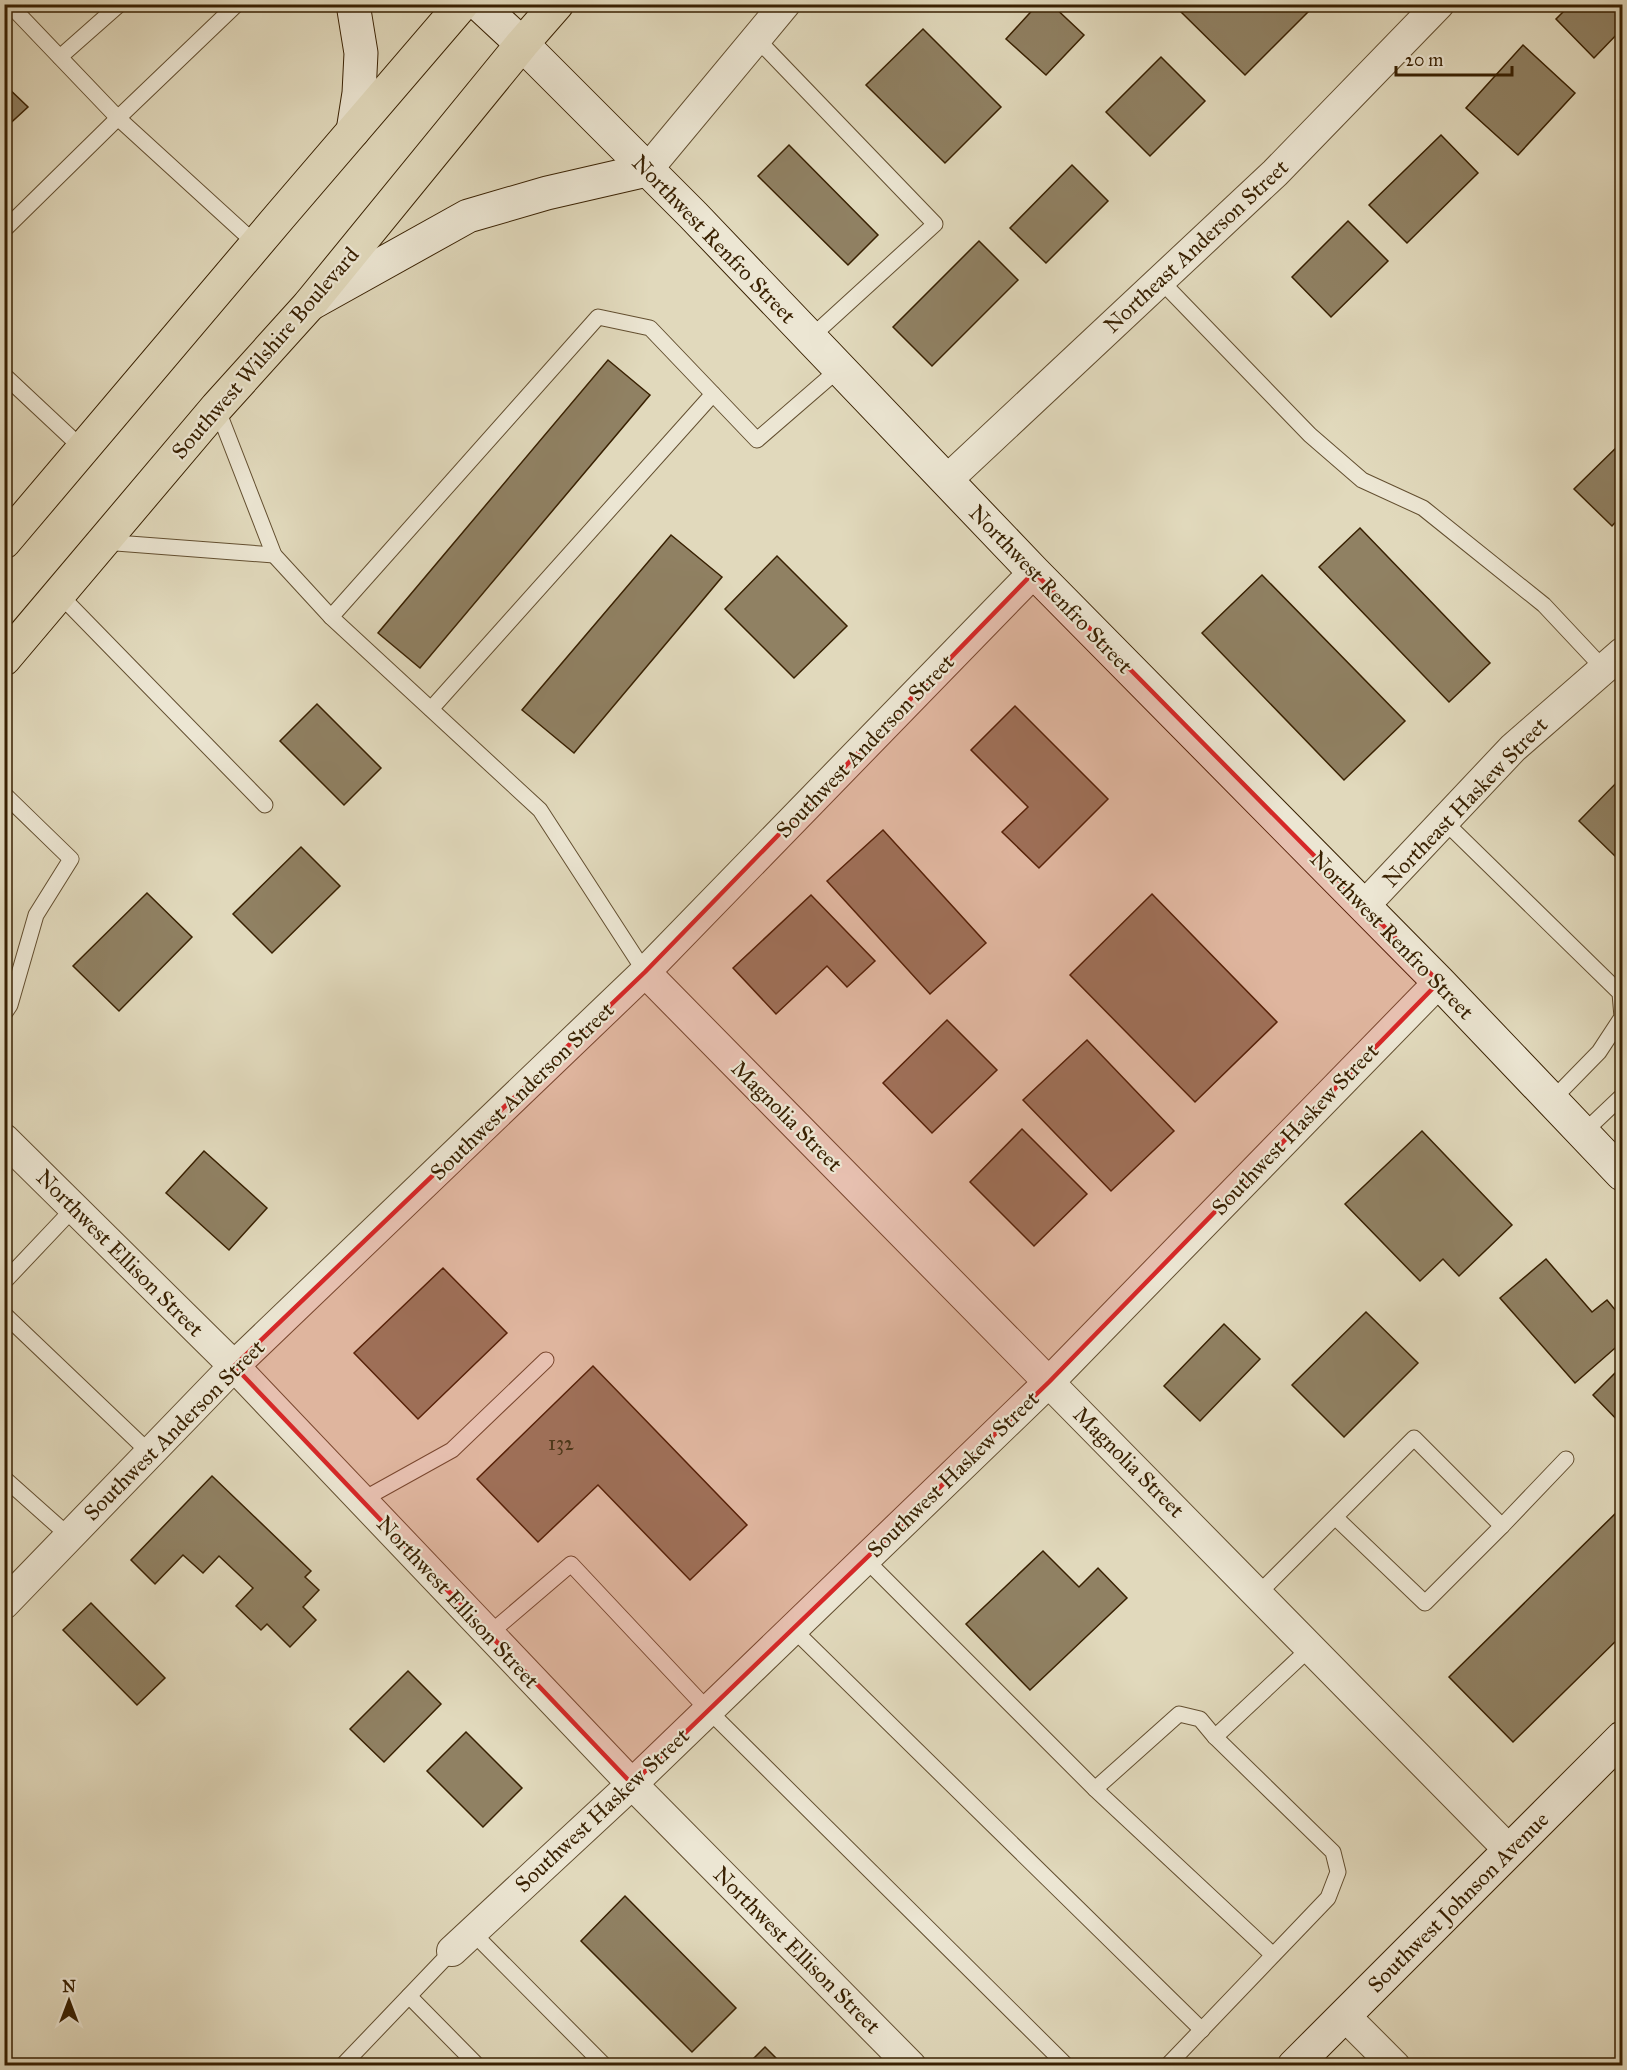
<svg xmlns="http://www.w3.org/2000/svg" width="1627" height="2070" viewBox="0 0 1627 2070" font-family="'IM FELL Great Primer',serif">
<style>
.building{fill:#908163;stroke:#392102;stroke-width:1.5}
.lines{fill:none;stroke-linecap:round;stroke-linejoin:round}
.lane-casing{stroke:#634f30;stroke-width:17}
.street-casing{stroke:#634f30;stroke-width:32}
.secondary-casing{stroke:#392102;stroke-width:35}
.primary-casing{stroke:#392102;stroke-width:35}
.lane{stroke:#ece6d3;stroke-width:15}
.street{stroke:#ece6d3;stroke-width:30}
.secondary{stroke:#ece6d3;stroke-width:33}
.primary{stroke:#e1d9bc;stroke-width:33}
.marked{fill:#d62828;fill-opacity:0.2;stroke:#d62828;stroke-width:4.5;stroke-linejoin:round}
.labels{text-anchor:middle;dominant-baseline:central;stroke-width:4.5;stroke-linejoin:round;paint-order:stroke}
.number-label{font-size:20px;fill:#4f391a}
.street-label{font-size:22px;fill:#392102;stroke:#ece6d3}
</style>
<rect width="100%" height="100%" fill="#e1d9bc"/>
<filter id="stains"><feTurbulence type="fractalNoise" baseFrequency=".00333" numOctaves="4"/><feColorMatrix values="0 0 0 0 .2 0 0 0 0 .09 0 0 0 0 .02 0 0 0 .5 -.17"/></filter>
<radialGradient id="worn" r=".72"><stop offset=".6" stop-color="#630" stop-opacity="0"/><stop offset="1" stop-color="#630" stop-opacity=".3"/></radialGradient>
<!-- building -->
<g class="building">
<path d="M1038,4H1051L1084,35L1046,75L1006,39Z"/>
<path d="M1185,4H1304L1310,10L1245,75L1179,10Z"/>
<path d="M1571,4H1622V29L1594,58L1556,19Z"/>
<path d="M923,29L1001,107L945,163L866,85Z"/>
<path d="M1523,45L1575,93L1518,155L1466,108Z"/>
<path d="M1161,57L1205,101L1150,156L1106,112Z"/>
<path d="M4,84L28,107L4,129Z"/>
<path d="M1441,135L1478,173L1407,243L1369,205Z"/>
<path d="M789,145L878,235L848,265L758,176Z"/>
<path d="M1072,165L1108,201L1046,263L1010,228Z"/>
<path d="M1348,221L1388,261L1331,317L1292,277Z"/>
<path d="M979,241L1018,280L932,366L893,327Z"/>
<path d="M608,360L650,395L420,668L378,633Z"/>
<path d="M1622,442V515L1612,526L1574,489Z"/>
<path d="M1360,528L1490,663L1449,702L1319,567Z"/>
<path d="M671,535L722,577L574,753L522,710Z"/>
<path d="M777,556L847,626L794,678L725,609Z"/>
<path d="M1262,575L1405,721L1344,780L1202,633Z"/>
<path d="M317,704L381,768L344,805L280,741Z"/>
<path d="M1015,706L1108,799L1039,868L1002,832L1028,807L971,750Z"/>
<path d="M1622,777V854L1618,859L1579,821Z"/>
<path d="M883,830L986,943L930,994L827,881Z"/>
<path d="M301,847L340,886L272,953L233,914Z"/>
<path d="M147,893L192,937L119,1011L73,966Z"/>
<path d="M1152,894L1277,1022L1195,1102L1070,975Z"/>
<path d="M811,895L875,961L847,987L827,966L776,1014L733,968Z"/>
<path d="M947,1020L997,1070L932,1133L883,1083Z"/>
<path d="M1087,1040L1174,1131L1111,1191L1023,1100Z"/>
<path d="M1022,1129L1087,1194L1034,1246L970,1182Z"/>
<path d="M1422,1131L1512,1225L1459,1276L1443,1259L1420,1281L1345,1204Z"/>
<path d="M204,1151L267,1208L229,1250L166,1193Z"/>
<path d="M1546,1259L1592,1312L1607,1300L1622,1318V1342L1575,1383L1500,1298Z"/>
<path d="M443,1268L507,1333L418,1419L354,1353Z"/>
<path d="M1366,1312L1418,1363L1344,1437L1292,1385Z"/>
<path d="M1224,1324L1260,1359L1200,1421L1164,1386Z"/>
<path d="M593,1366L747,1525L690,1580L598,1485L538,1542L477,1479Z"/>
<path d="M1622,1366V1425L1593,1395Z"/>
<path d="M212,1476L311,1571L305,1577L319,1590L303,1607L316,1620L290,1647L267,1624L261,1630L236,1606L253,1588L219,1556L203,1573L183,1555L155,1584L131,1560Z"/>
<path d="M1622,1507V1635L1513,1742L1449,1677Z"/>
<path d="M1043,1551L1079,1587L1098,1568L1127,1598L1030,1690L966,1624Z"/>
<path d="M91,1603L165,1678L137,1705L63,1630Z"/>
<path d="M408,1671L441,1704L384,1762L350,1729Z"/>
<path d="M466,1732L522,1788L483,1827L427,1771Z"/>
<path d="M625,1896L736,2008L692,2052L581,1941Z"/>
<path d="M765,2047L784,2066H746Z"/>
</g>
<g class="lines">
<!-- lane casing -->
<g class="lane-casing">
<g id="lane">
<path d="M9,4L118,118L237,4"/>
<path d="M756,38L935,224L810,338"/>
<path d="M60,57L120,4"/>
<path d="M4,230L118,118L256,244"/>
<path d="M1160,280L1310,435L1362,480L1423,508L1544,605L1604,669"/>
<path d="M4,375L83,449"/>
<path d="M217,408L274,555L331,617L540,810L645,972"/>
<path d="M103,542L274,555"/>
<path d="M59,594L265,805"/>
<path d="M331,617L598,317L650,328L757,440L839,369"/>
<path d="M431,709L713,394"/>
<path d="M4,794L71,859L36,915L10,1005L4,1014"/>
<path d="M1444,821L1620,993L1622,1017L1599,1052L1552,1100"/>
<path d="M1583,1133L1622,1096"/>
<path d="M4,1282L74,1208"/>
<path d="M4,1314L151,1454"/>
<path d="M4,1478L69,1536"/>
<path d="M362,1500L452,1450L546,1360"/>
<path d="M1502,1526L1566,1459"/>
<path d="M865,1559L1095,1789L1179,1714L1200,1719L1215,1737L1333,1852L1338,1872L1328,1898L1167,2066"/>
<path d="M1258,1594L1414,1438L1502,1526L1425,1603L1335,1517"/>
<path d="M793,1629L1202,2030"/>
<path d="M489,1634L571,1564L708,1710L1067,2066"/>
<path d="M1215,1737L1310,1648"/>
<path d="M1095,1789L1273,1955"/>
<path d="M472,1932L605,2066"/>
<path d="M409,1996L478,2066"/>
<path d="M342,2066L452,1951"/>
</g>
</g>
<!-- street casing -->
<g class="street-casing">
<g id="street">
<path d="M647,170L785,4"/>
<path d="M946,481L1275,173L1439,4"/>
<path d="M1364,906L1513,748L1622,653"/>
<path d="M645,972L1510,1851"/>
<path d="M4,1139L234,1366L632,1784L911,2066"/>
<path d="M4,1604L234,1366L645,972L1034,572"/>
<path d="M452,1951L632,1784L1049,1382L1439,982"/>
<path d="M1344,2015L1395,2066"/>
</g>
</g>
<!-- secondary casing -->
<g class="secondary-casing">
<g id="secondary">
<path d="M353,4L361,53L359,93L353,131"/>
<path d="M479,4L522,44L693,215L1034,572L1439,982L1622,1174"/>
<path d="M310,304L468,216L547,193L647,170"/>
<path d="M1294,2066L1622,1738"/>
</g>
</g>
<!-- primary casing -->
<g class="primary-casing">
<g id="primary">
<path d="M4,542L281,215L462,4"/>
<path d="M4,659L217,407L309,305L522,44L557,4"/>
</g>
</g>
<!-- lane -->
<use href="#lane" class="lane"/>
<!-- street -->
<use href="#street" class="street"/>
<!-- secondary -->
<use href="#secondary" class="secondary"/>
<!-- primary -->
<use href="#primary" class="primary"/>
</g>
<!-- marked area -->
<path class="marked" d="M1034,572L1439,982L1049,1382L632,1784L234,1366L645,972Z"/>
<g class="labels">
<!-- number labels -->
<g class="number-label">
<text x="561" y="1443">132</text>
</g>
<!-- street labels -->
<g class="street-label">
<text transform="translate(714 239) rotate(46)">Northwest Renfro Street</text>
<text transform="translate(1196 246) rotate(-43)">Northeast Anderson Street</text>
<text transform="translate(265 353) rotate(-49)">Southwest Wilshire Boulevard</text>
<text transform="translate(1051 589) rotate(46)">Northwest Renfro Street</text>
<text transform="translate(865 746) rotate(-46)">Southwest Anderson Street</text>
<text transform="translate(1465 802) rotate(-46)">Northeast Haskew Street</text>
<text transform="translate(1392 935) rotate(46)">Northwest Renfro Street</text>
<text transform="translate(522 1091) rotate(-44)">Southwest Anderson Street</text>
<text transform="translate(787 1116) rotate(45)">Magnolia Street</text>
<text transform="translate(1295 1129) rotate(-46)">Southwest Haskew Street</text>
<text transform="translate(120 1253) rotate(45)">Northwest Ellison Street</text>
<text transform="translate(174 1430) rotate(-45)">Southwest Anderson Street</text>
<text transform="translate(1129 1462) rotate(45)">Magnolia Street</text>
<text transform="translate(953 1474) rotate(-44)">Southwest Haskew Street</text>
<text transform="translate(458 1602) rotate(47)">Northwest Ellison Street</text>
<text transform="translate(602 1810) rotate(-43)">Southwest Haskew Street</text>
<text transform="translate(1458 1902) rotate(-45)">Southwest Johnson Avenue</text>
<text transform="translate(797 1950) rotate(45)">Northwest Ellison Street</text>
</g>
</g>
<!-- margin -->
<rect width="1627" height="2070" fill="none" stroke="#e1d9bc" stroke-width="24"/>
<rect x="6" y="6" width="1615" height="2058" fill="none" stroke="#392102" stroke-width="3"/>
<rect x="12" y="12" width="1603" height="2046" fill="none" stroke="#392102" stroke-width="1.5"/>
<!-- north arrow -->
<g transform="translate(69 2001)" stroke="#ece6d3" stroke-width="4.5" paint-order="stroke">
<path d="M0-4.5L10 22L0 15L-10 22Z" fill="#392102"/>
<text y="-9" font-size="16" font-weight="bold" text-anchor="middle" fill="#392102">N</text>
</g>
<!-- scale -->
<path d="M1396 66v9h116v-9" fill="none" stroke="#392102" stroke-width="3"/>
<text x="1405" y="66" font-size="18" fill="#392102" stroke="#ece6d3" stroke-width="4.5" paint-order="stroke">20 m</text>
<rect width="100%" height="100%" filter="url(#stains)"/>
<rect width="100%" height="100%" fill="url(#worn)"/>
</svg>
